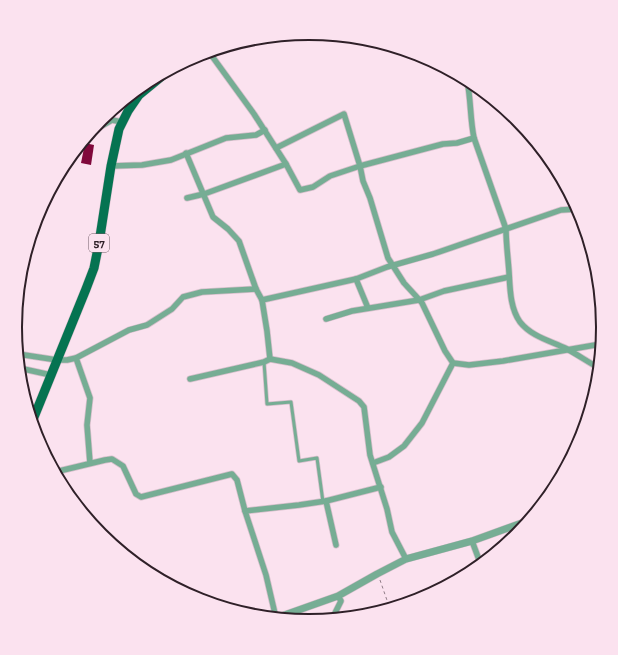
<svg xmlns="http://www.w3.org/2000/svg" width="618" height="655" viewBox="0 0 618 655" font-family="'Zilla Slab',serif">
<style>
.building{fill:#80083b}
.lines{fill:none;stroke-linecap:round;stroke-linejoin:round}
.service-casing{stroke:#d6bfcb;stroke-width:4.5}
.minor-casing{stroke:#d6bfcb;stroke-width:7}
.tertiary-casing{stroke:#d6bfcb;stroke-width:8}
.primary-casing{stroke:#d6bfcb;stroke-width:10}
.path{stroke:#907c87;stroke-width:1;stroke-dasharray:3 3;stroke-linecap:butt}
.service{stroke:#76ad94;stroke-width:3}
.minor{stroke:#76ad94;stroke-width:5.5}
.tertiary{stroke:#76ad94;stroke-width:7}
.primary{stroke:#057351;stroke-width:9}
.labels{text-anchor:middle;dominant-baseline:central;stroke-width:4;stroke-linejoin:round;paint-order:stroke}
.shield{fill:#fbe2ef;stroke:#6c5a64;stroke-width:1}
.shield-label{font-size:11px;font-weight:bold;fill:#2f2028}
.rim{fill:none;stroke:#2f2028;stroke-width:2}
</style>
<rect width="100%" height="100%" fill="#fbe2ef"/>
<!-- building -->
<path class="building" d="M85,143L94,145L91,165L81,163Z"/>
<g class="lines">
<!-- service casing -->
<g class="service-casing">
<path id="service" d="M264,362L267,404L291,402L299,461L317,458L323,502"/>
</g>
<!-- minor casing -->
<g class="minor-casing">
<g id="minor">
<path d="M209,52L254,114L286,164L300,190L313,187L330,176L360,166L443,144L457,143L474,138"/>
<path d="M467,80C471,99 470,119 474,138L506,229C506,243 508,257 509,272C510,288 510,308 520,322C532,337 551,341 567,349C578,355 588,362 599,368"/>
<path d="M91,132L112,120L122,122"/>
<path d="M276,148L344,114L360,166L363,181L370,198L388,258L404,283L415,295L422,303L445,351L453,363L469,365L503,361L601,344"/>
<path d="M186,153L213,217L228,229L239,241L256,289L262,300L356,279L387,267L433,254L561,210L577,209"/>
<path d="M111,166L142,165L171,160L226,138L256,135L265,130"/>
<path d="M187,198L204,194L286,164"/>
<path d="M356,279L368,308"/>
<path d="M326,319L352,311L419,300L444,291L509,277"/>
<path d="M18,354L57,360H67L76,358L129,330L147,325L172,309L183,297L202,292L256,289"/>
<path d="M76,358L90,398L87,425L90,463"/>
<path d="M270,359L292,363L319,375L359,401L364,407L370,455L387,509L392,532L406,559"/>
<path d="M19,367L21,355"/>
<path d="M19,368L51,375"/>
<path d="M190,379L264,362L270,359L267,331L262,300"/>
<path d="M373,463L389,457L404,446L422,423L453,363"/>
<path d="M55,472L105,460L112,459L123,466L136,494L141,497L232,474L237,480L245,511L266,575L276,618"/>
<path d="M326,501L336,545"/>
<path d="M245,511L299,505L326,501L381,487"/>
<path d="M472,541L481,565"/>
<path d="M332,619L341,601L338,596"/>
</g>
</g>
<!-- tertiary casing -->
<g class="tertiary-casing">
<path id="tertiary" d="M276,618L338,596L377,574L406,559L472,541L530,520"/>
</g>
<!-- primary casing -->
<g class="primary-casing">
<path id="primary" d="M32,422L86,289L94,268L99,243L111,166L119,129L128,111L139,95L167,72"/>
</g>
<!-- path -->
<path class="path" d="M380,580L390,609"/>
<!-- service -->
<use href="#service" class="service"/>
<!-- minor -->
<use href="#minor" class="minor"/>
<!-- tertiary -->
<use href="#tertiary" class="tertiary"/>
<!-- primary -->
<use href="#primary" class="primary"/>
</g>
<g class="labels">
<!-- shield labels -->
<rect class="shield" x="89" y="234" width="20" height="18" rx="3"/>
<g class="shield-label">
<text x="99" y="243">57</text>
</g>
</g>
<!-- crop -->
<path d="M0 0H618V655H0ZM22 327a287 287 0 1 1 574 0a287 287 0 1 1-574 0Z" fill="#fbe2ef" fill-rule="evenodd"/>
<path class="rim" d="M22 327a287 287 0 1 1 574 0a287 287 0 1 1-574 0Z"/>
</svg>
